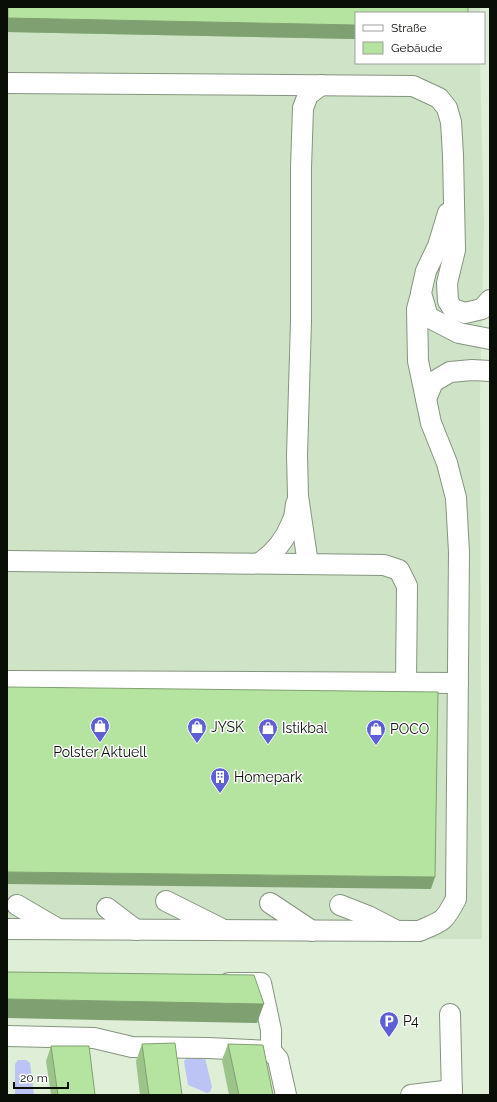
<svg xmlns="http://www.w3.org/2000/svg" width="497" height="1102" viewBox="0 0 497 1102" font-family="Raleway,sans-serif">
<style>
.built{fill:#cfe4c7}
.green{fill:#bcc3f5}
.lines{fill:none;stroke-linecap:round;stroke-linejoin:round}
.minor-casing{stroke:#85947f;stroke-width:22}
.minor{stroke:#fff;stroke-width:20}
.wall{fill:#9cc48a}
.shaded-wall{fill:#7fa070}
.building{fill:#b5e4a0;stroke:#7fa070}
.labels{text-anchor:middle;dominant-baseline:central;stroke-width:3;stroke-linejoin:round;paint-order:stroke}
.poi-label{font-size:14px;fill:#090e07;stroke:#fff;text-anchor:start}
</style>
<rect width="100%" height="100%" fill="#deeed7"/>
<!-- built -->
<path class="built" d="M7,7H480V13H356V63H480L484,223L480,396L482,939H7Z"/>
<!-- green -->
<g class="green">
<path d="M187,1058H205L212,1087L210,1092L207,1093L188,1085L184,1061Z"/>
<path d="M18,1060H26L30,1063L34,1095H15V1064Z"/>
</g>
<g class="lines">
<!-- minor casing -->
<g class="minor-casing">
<g id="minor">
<path d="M7,83L413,86L439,98L447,108L451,122L453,155L455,250L447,283L448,301L453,309L465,313L482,309L490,300"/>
<path d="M448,213L438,246L426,271L421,293L428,317L459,333L490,339"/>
<path d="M420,298L417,309L418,361L426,399"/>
<path d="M7,561L384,565L399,570L407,586L406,683"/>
<path d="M260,563C274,553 286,538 292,522C295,517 295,510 296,504"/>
<path d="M308,564L298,496L297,455L301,321V168L303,108L308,95L321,85"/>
<path d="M7,681L458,683"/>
<path d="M166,901L220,928"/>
<path d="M270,903L312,931"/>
<path d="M17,905L58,929"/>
<path d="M340,905L368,916L395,930"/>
<path d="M107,908L136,930"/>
<path d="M7,929L419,931C443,921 444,922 456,899L459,552L456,498L447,463L431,423L426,399L433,382L450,372L472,370L490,371"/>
<path d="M229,983H261L271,1030V1051"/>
<path d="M450,1014L452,1095"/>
<path d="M7,1036L94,1038L132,1047L208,1048L271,1051L278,1059L286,1095"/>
<path d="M411,1095L452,1090"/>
</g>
</g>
<!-- minor -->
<use href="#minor" class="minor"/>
</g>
<!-- wall -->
<g class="wall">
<path d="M7,7H468L356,39L7,32Z"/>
<path d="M142,1044L182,1095H140L136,1061Z"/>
<path d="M228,1044L273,1095H229L222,1060Z"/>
<path d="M51,1046L95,1095H51L46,1061Z"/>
</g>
<!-- shaded-wall -->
<g class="shaded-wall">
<path d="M8,18L356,25V39L7,32V21Z"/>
<path d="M7,872L435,877L431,889L7,884Z"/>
<path d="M7,999L107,1001L264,1004L257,1023L100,1020L7,1018Z"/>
</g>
<!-- building -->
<g class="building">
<path d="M8,7H468V13H356V25L8,18Z"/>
<path d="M7,687L438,692L435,877L7,872Z"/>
<path d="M7,972L254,975L264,1004L107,1001L7,999Z"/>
<path d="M175,1043L182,1095H149L142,1044Z"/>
<path d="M228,1044L263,1045L273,1095H239Z"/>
<path d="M51,1046H89L95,1095H58Z"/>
</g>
<!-- icons -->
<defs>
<g id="shop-pin" transform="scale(1)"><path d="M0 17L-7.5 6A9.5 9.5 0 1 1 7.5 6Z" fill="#5e5ed6" stroke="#fff"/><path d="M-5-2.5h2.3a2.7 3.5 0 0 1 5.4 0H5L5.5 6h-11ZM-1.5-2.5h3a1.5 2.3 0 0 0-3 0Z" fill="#fff"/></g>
<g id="building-pin" transform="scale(1)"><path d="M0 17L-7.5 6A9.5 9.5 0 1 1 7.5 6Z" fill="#5e5ed6" stroke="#fff"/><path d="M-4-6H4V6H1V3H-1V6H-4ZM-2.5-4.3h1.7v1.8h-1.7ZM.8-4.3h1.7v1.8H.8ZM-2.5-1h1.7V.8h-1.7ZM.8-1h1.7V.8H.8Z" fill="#fff"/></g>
<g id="parking-pin" transform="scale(1)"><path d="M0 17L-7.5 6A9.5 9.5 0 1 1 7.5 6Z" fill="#5e5ed6" stroke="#fff"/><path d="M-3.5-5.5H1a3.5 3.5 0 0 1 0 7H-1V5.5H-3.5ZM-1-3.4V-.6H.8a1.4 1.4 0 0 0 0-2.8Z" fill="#fff"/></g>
</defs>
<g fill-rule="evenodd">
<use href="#shop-pin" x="100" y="726"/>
<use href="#shop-pin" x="197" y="727"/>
<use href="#shop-pin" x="268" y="728"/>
<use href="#shop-pin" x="376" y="729"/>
<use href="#building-pin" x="220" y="777"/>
<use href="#parking-pin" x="389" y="1021"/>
</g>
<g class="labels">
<!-- poi labels -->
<g class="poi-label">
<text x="211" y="727">JYSK</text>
<text x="282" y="728">Istikbal</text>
<text x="390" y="729">POCO</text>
<text x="100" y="752" text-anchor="middle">Polster Aktuell</text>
<text x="234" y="777">Homepark</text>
<text x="403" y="1021">P4</text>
</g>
</g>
<!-- border -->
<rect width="497" height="1102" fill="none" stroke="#090e07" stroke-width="16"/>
<!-- legend -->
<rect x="355" y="12" width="130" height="52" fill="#ffffff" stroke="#9d9f9c"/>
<rect x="363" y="25" width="20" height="6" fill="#ffffff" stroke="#9d9f9c"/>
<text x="391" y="32" font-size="12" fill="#090e07">Straße</text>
<rect x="363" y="42" width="20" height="12" fill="#b5e4a0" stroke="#9d9f9c"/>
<text x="391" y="52" font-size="12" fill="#090e07">Gebäude</text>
<!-- scale -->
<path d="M14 1082v6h54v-6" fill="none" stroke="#090e07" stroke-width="2"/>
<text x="20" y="1082" font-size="12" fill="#090e07" stroke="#ffffff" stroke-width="3" paint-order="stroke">20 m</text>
</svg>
